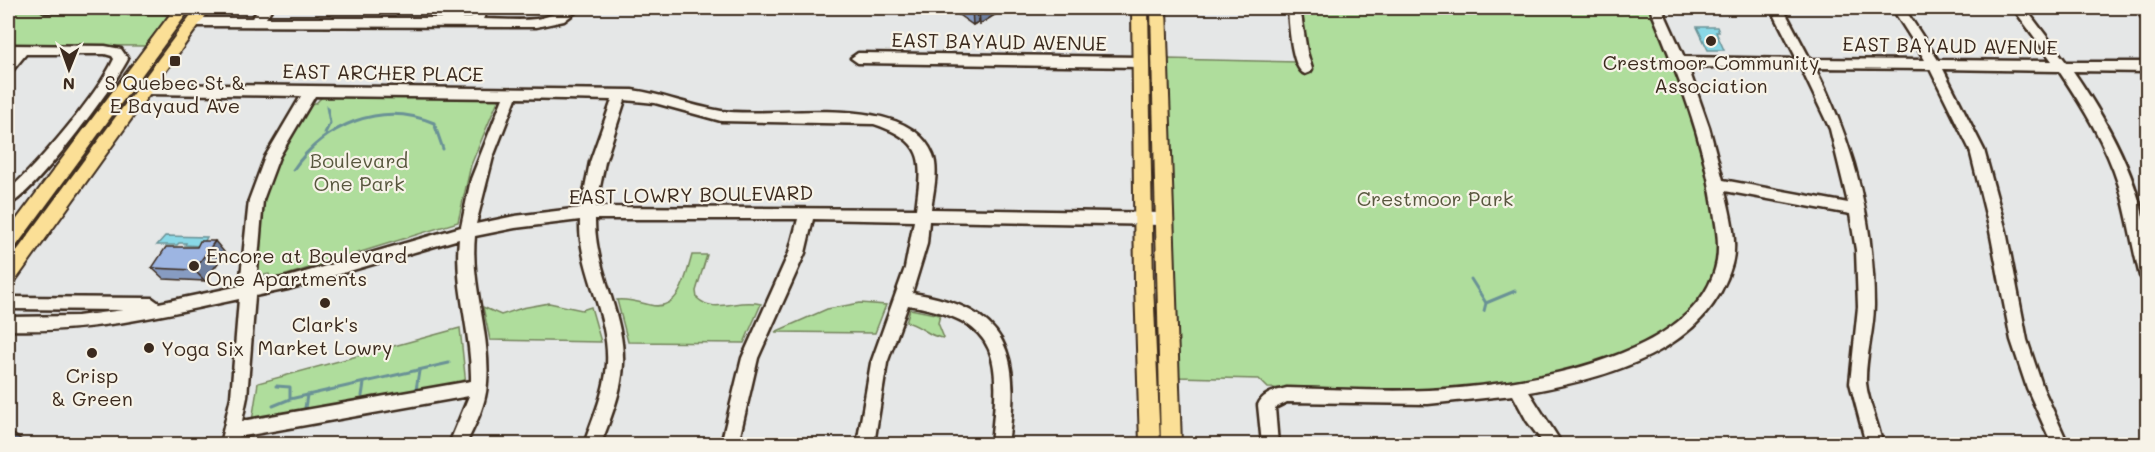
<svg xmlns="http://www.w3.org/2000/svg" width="2155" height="452" viewBox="0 0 2155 452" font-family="Mali,sans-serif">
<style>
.green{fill:#afdd9c;stroke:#75845d;stroke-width:1.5}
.water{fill:#89d8e6;stroke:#6a9296;stroke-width:1.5}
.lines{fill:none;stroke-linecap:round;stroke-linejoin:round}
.stream{stroke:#6a9296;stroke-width:3}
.minor-casing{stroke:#3b2a1e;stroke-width:5}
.major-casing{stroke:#3b2a1e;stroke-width:4}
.minor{fill:#f7f3e8;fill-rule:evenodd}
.major{fill:#fbdf96;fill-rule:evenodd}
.wall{fill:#879cc2;stroke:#3b2a1e;stroke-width:1.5}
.shaded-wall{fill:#6e7f9e;stroke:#3b2a1e;stroke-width:1.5}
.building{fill:#9db5e2;stroke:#3b2a1e;stroke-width:1.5}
.poi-dot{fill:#3b2a1e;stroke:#f7f3e8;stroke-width:2}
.labels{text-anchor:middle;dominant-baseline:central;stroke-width:4.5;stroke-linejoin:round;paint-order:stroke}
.street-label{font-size:20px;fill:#3b2a1e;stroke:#f7f3e8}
.poi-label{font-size:20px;fill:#3b2a1e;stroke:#f7f3e8}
.park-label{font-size:20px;fill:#58573e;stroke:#f7f3e8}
</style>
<rect width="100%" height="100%" fill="#e5e7e7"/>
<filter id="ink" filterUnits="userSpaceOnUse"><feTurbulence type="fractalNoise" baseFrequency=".0167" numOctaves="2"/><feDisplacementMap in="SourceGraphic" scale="12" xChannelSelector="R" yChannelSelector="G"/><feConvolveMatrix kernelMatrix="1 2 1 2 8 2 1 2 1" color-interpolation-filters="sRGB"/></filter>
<g filter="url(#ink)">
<!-- green -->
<g class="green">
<path d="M1290,8H1650C1671,54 1692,102 1705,151C1709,169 1711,188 1713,205C1716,223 1720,241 1718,259C1702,358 1526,384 1445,389C1386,392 1327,389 1268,388L1259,379L1176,377L1167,59L1297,62Z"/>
<path d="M8,11L162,13L168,16L145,46L8,45Z"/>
<path d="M323,96L499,98L471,165L458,222L270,280L269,274L258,276C259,250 259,223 265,198C273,163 294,133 312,103H316Z"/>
<path d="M692,255H707L696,291L697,298C715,315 736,298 761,304L744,343L628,342L617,300C629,299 638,302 650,305C680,312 686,276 692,255Z"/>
<path d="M549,303L582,310L591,307L601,342L490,340L483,307L501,315L522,308Z"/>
<path d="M860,303L886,305L875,333L775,332L827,309Z"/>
<path d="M910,309L940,315L938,323L944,338C930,338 921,325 906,322Z"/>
<path d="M460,328L466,385L252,421L258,383Z"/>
</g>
<!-- water -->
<g class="water">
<path d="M1697,27H1717L1719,32H1716L1724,50H1708Z"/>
<path d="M165,236L207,237L202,246L185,245L186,243H179L177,245H157Z"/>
</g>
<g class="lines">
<!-- stream -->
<g class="stream">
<path d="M325,133L330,123L327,107"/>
<path d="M293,170C324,125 381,100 434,123L443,149"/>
<path d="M1471,279L1486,303L1484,311"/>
<path d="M1486,303L1515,291"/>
<path d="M276,386L290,387V398"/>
<path d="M416,390L419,371"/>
<path d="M362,396L364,383"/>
<path d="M273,406L290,399L449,363"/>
<path d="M305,408L307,395"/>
</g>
<!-- minor casing -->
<g class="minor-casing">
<g id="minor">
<path d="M39,8H187L181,12H45Z"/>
<path d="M260,8H272L266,18H471L477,8H489L483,19C501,19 519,21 536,19C553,17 565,6 581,8L564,21L536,27L194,26L188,22L194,18H252Z"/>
<path d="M1288,8H1300L1307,52L1312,69L1310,72L1305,74C1291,69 1289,22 1288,8Z"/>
<path d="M1650,8H1662L1684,57L1797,59L1771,8H1783L1810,59L1925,60L1892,8H1904L1938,60L2052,61L2013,8H2025L2066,62H2148V72L2073,71C2107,120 2142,184 2148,245C2149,257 2148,270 2148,282L2143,280L2140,276C2132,246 2128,215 2119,186C2106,144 2083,107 2059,71L1943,69L1984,150L2006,231L2027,340L2043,388L2068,444H2052L2027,388L2011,340L1990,231L1970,150L1930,69L1815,68C1854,143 1874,221 1874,305C1874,331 1865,357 1866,383C1868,403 1879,424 1882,444H1866L1850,383L1858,307L1856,250L1850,214L1725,191C1730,213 1738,242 1732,264C1708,351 1607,378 1529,392L1562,444H1544L1527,421L1513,395L1428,404L1287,402L1275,408L1278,444H1262L1258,405C1263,393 1275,391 1287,388C1334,389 1381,392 1428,390C1511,386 1698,363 1717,261C1720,243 1716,224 1713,206C1703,137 1677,72 1650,8ZM1688,67L1801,68L1830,129L1848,203L1723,180L1709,127Z"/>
<path d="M2135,8H2148V20L2143,19Z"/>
<path d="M8,45L105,46L121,49L128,59C115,85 32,197 8,205V191C39,163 96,97 114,59L112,56L105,54H26L13,70L8,72V59L12,54L8,53Z"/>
<path d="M858,53L1140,57L1147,62L1140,67L858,63L851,58Z"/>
<path d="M145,84L632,90C662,94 691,106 721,111C776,119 908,90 933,155C939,171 933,193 931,209L1163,213L1168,215L1170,219L1168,223L1163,225L929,221L927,244L912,293C1011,309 1021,354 1008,444H991C1000,360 1004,321 908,305L887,363L874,444H857L871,363L905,268L914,221L813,219L805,253L758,358L738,444H721L742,358L789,253L798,219H595C594,269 625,314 623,364C622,392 610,419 601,444H584C593,418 605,392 607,364C610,314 578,270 580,220L515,228L475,236C470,286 491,334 487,383C486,405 475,425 466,444H449L469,396L238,437L236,444H220L231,397L239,299C159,316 90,333 8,330V317L78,316L123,310L8,309V297L152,298L159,303L240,286L249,200L265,157L301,96L145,94L138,89ZM315,96L503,98L471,179L461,227L288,277L256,283L263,200L279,157ZM516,98L612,100L590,162L581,208L515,216L476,224L493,157ZM625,100L655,103L721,121L874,124C927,142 922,161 916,209L596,207L605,162ZM459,239C454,287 472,333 471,381L242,421L247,397L255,296L288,289Z"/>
</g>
</g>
<!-- major casing -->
<g class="major-casing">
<g id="major">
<path d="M175,8H191L14,249L8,251V231Z"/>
<path d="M196,8H211L15,281L8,283V263Z"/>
<path d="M1132,8H1148L1153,284L1160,444H1140L1135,284Z"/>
<path d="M1151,8H1166L1181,444H1161Z"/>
</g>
</g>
<!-- minor -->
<use href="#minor" class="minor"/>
<!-- major -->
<use href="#major" class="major"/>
</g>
<!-- wall -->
<g class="wall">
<path d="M956,8H1006L980,24L978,22L973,25L956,13Z"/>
<path d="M225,253L205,281L164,279L152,268Z"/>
</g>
<!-- shaded-wall -->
<g class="shaded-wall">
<path d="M972,8H977L978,22L973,25Z"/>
<path d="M979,8H1006L980,24Z"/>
<path d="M215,241L225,253L205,281L194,270Z"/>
<path d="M8,430L26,443L25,444H8Z"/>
</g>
<!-- building -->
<path class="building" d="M200,241H215L194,270L152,268L166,247H197Z"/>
</g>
<!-- markers -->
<g class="poi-dot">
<circle cx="1711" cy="41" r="6"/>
<rect x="169" y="55" width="12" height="12" rx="3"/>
<circle cx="194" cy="266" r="6"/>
<circle cx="325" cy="303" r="6"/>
<circle cx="149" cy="348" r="6"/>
<circle cx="92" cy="353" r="6"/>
</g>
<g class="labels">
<!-- street labels -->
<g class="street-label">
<text transform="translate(999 41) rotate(1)">EAST BAYAUD AVENUE</text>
<text transform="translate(1950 45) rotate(1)">EAST BAYAUD AVENUE</text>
<text transform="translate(383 72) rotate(1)">EAST ARCHER PLACE</text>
<text transform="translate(691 194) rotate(-1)">EAST LOWRY BOULEVARD</text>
</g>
<!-- poi labels -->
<g class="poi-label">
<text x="1711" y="62">Crestmoor Community<tspan x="1711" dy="23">Association</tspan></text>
<text x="175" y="82">S Quebec St &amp;<tspan x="175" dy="23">E Bayaud Ave</tspan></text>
<text x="206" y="255" text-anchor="start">Encore at Boulevard<tspan x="206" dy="23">One Apartments</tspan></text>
<text x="325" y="324">Clark's<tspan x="325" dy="23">Market Lowry</tspan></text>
<text x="161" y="348" text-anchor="start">Yoga Six</text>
<text x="92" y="375">Crisp<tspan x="92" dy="23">&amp; Green</tspan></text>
</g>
<!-- park labels -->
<g class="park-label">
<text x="359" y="160">Boulevard<tspan x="359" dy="23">One Park</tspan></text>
<text x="1435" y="198">Crestmoor Park</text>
</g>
</g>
<!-- margin -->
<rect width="2155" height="452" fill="none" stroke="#f7f3e8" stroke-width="30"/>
<rect x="15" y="15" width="2125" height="422" fill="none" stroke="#3b2a1e" stroke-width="2" filter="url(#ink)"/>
<!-- north arrow -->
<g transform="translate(69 69) rotate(181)" stroke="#f7f3e8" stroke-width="4.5" paint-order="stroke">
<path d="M0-4.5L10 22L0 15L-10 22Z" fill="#3b2a1e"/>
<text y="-9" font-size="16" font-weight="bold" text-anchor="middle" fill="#3b2a1e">N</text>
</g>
</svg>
